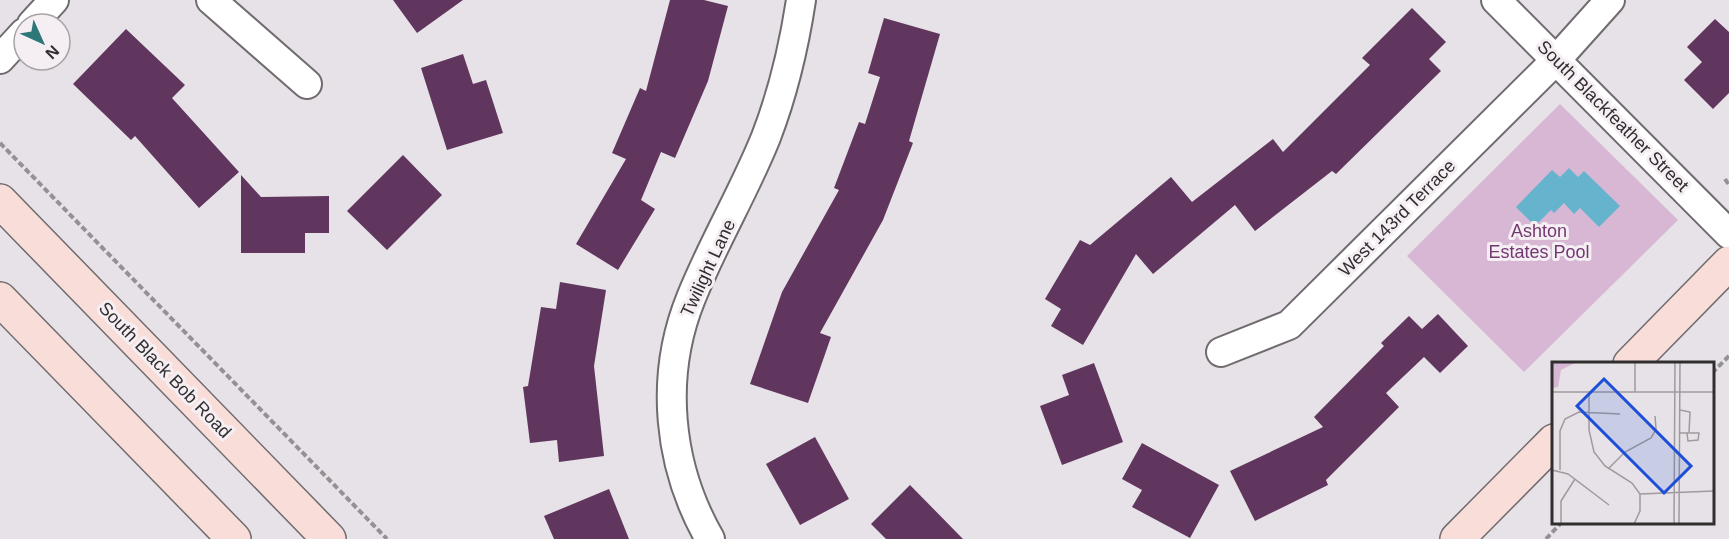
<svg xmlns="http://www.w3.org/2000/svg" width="1729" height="539" viewBox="0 0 1729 539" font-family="Helvetica,sans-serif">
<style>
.green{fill:#d7b7d4}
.water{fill:#65b3cc}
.building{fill:#61365e}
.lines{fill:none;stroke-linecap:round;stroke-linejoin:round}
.street-casing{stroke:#706b6f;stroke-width:32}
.secondary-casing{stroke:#706b6f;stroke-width:36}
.path{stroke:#949194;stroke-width:4;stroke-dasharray:6 3;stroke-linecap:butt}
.street{stroke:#fff;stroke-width:28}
.secondary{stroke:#f8ddd8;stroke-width:33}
.labels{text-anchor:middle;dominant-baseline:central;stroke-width:6;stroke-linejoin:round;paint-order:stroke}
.street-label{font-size:18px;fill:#302e2f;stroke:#f5eff4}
.park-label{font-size:18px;fill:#743871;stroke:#f5eff4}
.inset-road{fill:none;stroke:#9e9a9d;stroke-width:1.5}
.view{fill:#1d4ed8;fill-opacity:0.15;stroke:#1d4ed8;stroke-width:3}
.inset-edge{fill:none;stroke:#302e2f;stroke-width:3}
</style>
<rect width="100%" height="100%" fill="#e7e2e7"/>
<!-- green -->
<path class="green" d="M1560,104L1678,220L1524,372L1407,256Z"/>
<!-- water -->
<path class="water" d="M1569,168L1578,177L1584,171L1620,206L1599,227L1580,208L1574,214L1564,203L1554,213L1551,210L1535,226L1516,207L1552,170L1560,177Z"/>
<!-- building -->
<g class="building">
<path d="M393,0H463L417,33Z"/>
<path d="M670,0H704L728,6L708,81L675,158L661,152L641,200L655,209L618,270L576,244L626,159L612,153L640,88L646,91Z"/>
<path d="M1412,8L1446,42L1429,59L1441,71L1336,174L1332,171L1255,231L1235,205L1153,274L1136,254L1083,345L1051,326L1061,309L1045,299L1080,240L1090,245L1171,177L1192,202L1273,139L1283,152L1370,65L1362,58Z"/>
<path d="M884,18L940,34L909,141L913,143L883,220L820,333L831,337L808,403L750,384L782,292L839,190L834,188L859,122L865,124L880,77L868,73Z"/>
<path d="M1715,19L1729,32V93L1713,109L1684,80L1702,62L1687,47Z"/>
<path d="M126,29L185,85L172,98L239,172L199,208L135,136L131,140L73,84Z"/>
<path d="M463,54L473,84L486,80L503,133L447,150L421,68Z"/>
<path d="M403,155L442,195L387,250L347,211Z"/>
<path d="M241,175L261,197L329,196V233H305V253H241Z"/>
<path d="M560,282L606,290L594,366L604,456L559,462L557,440L530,443L523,387L528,386L541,307L556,309Z"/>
<path d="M1438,314L1468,346L1440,373L1424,357L1386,393L1399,407L1326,480L1328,485L1255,521L1230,471L1323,427L1314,417L1384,346L1381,343L1409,316L1422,329Z"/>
<path d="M1094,363L1123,442L1062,465L1040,406L1069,395L1062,375Z"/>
<path d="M815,437L849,499L800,525L766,464Z"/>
<path d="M1142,443L1219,485L1190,538L1132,507L1142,490L1122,479Z"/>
<path d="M910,485L963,539H886L871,524Z"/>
<path d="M609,489L629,539H554L544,516Z"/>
</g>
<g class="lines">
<!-- street casing -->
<g class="street-casing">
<g id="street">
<path d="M211,0L307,84"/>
<path d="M1496,0L1729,234"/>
<path d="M32,24L54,0"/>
<path d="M0,59L24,33"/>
<path d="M1221,352L1289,325L1557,59L1610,0"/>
<path d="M710,539C668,466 659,377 691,298C713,243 744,192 766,137C783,93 794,46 801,0"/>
</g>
</g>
<!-- secondary casing -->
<g class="secondary-casing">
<g id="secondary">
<path d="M0,201L329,539"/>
<path d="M0,299L234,539"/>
<path d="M1630,364L1729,263"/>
<path d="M1457,539L1554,441"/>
</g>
</g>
<!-- path -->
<g class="path">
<path d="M0,143L387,539"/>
<path d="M1725,179L1729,185"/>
<path d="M1712,373L1729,356"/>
<path d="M1546,539L1562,522"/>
</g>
<!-- street -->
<use href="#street" class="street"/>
<!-- secondary -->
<use href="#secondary" class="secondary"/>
</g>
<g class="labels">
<!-- street labels -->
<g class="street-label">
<text transform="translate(1613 116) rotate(45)">South Blackfeather Street</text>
<text transform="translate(1397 218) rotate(-45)">West 143rd Terrace</text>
<text transform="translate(708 268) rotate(-65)">Twilight Lane</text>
<text transform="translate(165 370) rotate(46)">South Black Bob Road</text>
</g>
<!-- park labels -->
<g class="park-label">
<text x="1539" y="231">Ashton<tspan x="1539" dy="21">Estates Pool</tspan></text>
</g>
</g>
<!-- overview -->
<g transform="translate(1552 362)">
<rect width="162" height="162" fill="#e7e2e7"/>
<path d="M0,0H25L9,8L6,25L0,26Z" fill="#d7b7d4"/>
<path class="inset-road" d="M0,30H162M83,30V0M37,31V68L42,90L53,104L80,121L88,132V149L82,162M127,71H137L138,50L128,48M135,71L136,79L146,78L147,71H138M56,107L73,90L99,76L104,67L103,54M0,108L16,112L57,143M8,108V69L13,57L27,50L68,52M88,132L162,129M9,162V139L23,117M122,162L123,0M127,162L128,0"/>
<path class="view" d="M52,17L139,104L112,131L25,44Z"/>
<rect width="162" height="162" class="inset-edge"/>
</g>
<!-- north arrow -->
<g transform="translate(42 42) rotate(135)"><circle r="28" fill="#f5eff4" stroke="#a6a2a5" stroke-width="1.5"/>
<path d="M0-4.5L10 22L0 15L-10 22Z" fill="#2d7779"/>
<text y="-9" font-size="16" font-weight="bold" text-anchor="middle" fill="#302e2f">N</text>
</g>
</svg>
